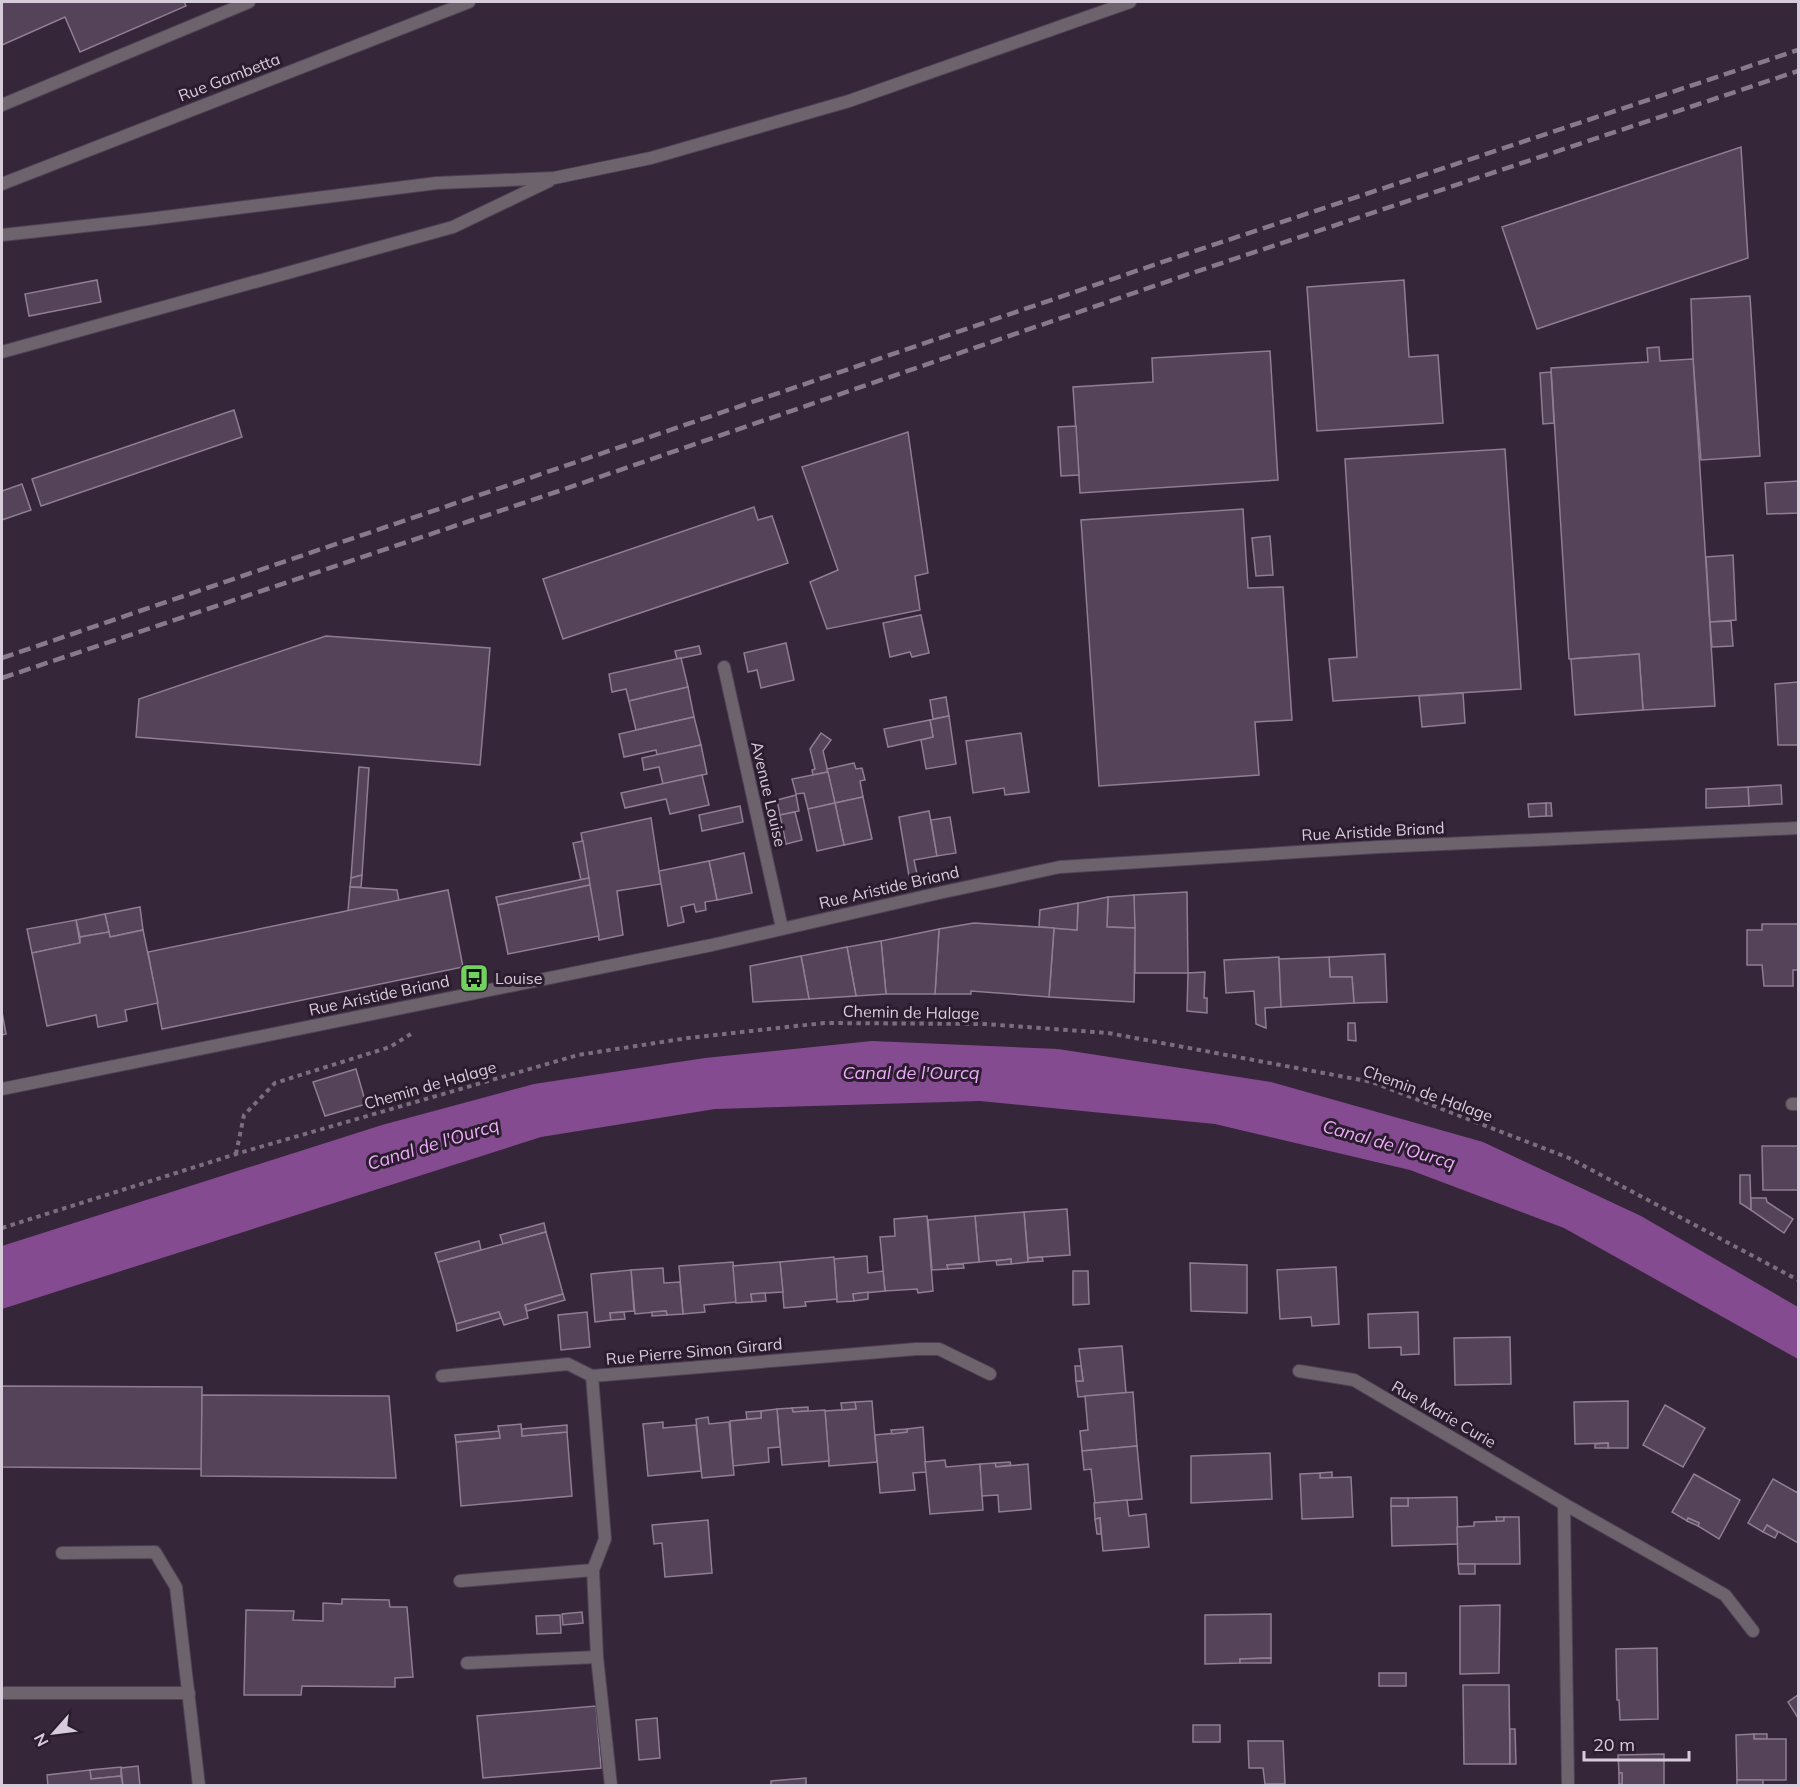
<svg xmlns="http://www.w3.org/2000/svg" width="1800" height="1787" viewBox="0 0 1800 1787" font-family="Mulish,sans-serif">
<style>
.water{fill:#854b91}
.building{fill:#554359;stroke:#907d94;stroke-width:1.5}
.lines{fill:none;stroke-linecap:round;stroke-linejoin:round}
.service-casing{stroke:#504154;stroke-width:14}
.minor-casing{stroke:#504154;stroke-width:14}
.tertiary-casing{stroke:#504154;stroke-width:14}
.path{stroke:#7b6e7f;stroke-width:4;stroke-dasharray:4.5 4.5;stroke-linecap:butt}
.service{stroke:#6c636d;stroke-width:12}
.minor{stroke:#6c636d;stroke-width:12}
.tertiary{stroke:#6c636d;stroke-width:12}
.rail{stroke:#877a8a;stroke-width:4.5;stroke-dasharray:12 6;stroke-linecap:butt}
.labels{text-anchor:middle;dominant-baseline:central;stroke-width:6;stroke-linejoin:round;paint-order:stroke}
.street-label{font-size:16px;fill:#d7cdda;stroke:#2c1c2f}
.poi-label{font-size:16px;fill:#d7cdda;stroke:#2c1c2f;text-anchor:start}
.water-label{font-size:18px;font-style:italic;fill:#ecadf9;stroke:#2c1c2f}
</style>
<rect width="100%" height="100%" fill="#36263a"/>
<!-- water -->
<path class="water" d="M872,1041L1058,1049L1271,1082L1483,1142L1641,1216L1798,1307V1359L1564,1228L1410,1170L1215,1124L980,1101L715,1109L541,1137L2,1309V1246L382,1125L534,1084L705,1058Z"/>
<!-- building -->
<g class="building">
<path d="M2,2H184L186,6L80,52L65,17L2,45Z"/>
<path d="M1741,147L1748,258L1537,329L1502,227Z"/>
<path d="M97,280L101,302L29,316L25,294Z"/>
<path d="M1404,280L1409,357L1438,355L1443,423L1317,431L1307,287Z"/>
<path d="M1750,296L1760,456L1701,460L1693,359L1691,299Z"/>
<path d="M1659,347L1660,361L1693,359L1715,706L1643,710L1639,654L1569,659L1551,368L1648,362L1647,348Z"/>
<path d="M1270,351L1278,480L1080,493L1073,387L1153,382L1152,358Z"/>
<path d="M1551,372L1554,423L1543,424L1540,373Z"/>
<path d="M234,410L242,437L41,506L32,479Z"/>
<path d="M1076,426L1079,475L1061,476L1058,427Z"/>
<path d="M908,432L928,573L915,576L920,610L827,629L810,582L838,570L802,467Z"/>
<path d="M1505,449L1521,689L1333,701L1329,659L1357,657L1345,459Z"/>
<path d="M1798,481V513L1767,514L1765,483Z"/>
<path d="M22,484L31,510L2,520V491Z"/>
<path d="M754,507L758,520L772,516L788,563L563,639L543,579Z"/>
<path d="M1243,509L1248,588L1283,587L1292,720L1255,722L1259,775L1099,786L1081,520Z"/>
<path d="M1270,536L1273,575L1256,576L1252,538Z"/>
<path d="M1733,555L1736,620L1710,622L1706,557Z"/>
<path d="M921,615L929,653L912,657L910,652L890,657L883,623Z"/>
<path d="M1731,621L1733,646L1712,647L1710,622Z"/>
<path d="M326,636L490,648L480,765L136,737L139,699Z"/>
<path d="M786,643L794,680L761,688L757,670L748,672L744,653Z"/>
<path d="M699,646L701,654L677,659L675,651Z"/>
<path d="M1639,654L1643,710L1575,715L1571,659Z"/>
<path d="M681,658L688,687L629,701L626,689L612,692L609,674Z"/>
<path d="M1798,682V745H1778L1775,684Z"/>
<path d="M688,687L694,717L636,730L629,701Z"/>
<path d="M1463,693L1465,723L1422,727L1419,696Z"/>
<path d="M946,697L949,716L933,719L930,700Z"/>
<path d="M949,716L956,764L926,769L921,740L933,737L930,720Z"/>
<path d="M694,717L701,745L657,755L656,750L624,757L619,734Z"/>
<path d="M930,720L933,737L888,747L884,729Z"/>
<path d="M821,733L831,740L823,751L828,772L813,775L812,770L815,769L810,749Z"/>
<path d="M1021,733L1029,792L1005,795L1004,788L973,793L966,741Z"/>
<path d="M701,745L707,774L663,784L659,767L644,770L642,758Z"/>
<path d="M854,763L856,769L862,768L865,780L860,781L863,797L835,803L827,769Z"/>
<path d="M359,767L369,768L362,875L351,878Z"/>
<path d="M828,772L835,803L808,809L804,793L796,794L792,779Z"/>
<path d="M702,775L709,805L670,814L666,799L625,808L621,793Z"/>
<path d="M1781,785L1782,804L1749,806L1748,787Z"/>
<path d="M1748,787L1749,806L1706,808V789Z"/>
<path d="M796,795L799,811L780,815L777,800Z"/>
<path d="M863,797L872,839L844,845L835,803Z"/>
<path d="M835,803L844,845L817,851L808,809Z"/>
<path d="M1546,803H1551L1552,816H1546Z"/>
<path d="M1546,803V816L1529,817L1528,804Z"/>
<path d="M740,806L743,822L702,831L699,815Z"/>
<path d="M929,811L937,856L914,860L917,874L909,876L899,817Z"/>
<path d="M795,812L802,840L786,844L780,815Z"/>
<path d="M950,817L956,853L937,856L931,820Z"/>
<path d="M651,818L661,884L617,891L623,935L599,940L581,833Z"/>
<path d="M583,841L589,878L581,880L573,843Z"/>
<path d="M744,853L752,893L717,900L709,861Z"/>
<path d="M709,861L717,900L705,902L706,910L696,912L694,904L681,907L684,922L668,926L659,871Z"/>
<path d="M362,875L361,887H350L351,878Z"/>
<path d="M589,878L590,885L498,905L496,897Z"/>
<path d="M590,885L599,936L508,954L498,905Z"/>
<path d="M350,887L397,890L399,901L348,911Z"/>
<path d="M448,890L463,967L162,1029L148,952Z"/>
<path d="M1187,892L1188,973H1135L1134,895Z"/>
<path d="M1134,895L1135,928L1107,927L1108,897Z"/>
<path d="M1108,897L1107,927L1135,928L1134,1002L1049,997L1054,928L1077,930L1078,903Z"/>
<path d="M1078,903L1077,930L1039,927L1040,910Z"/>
<path d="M140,907L143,930L110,937L105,914Z"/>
<path d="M105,914L109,932L80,937L76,920Z"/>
<path d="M76,920L80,943L32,953L27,929Z"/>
<path d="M974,923L1054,928L1049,997L971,991V994H935L939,929Z"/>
<path d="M1762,924H1798V970H1793V986H1764L1762,965H1747V930H1762Z"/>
<path d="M939,929L935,994H886L881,941Z"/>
<path d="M143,930L158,1003L125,1010L127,1021L98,1027L96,1015L47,1026L32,953L80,943V937L109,932L110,937Z"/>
<path d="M881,941L886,994L856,996L847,947Z"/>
<path d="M847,947L856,996L809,999L801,956Z"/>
<path d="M1385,954L1387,1002L1354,1003L1352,977H1330L1329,957Z"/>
<path d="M801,956L809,999L753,1002L750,966Z"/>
<path d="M1279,957L1281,1007L1265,1008L1266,1028L1256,1024L1254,991L1226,993L1224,960Z"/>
<path d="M1329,957L1330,977H1352L1354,1003L1281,1007L1279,959Z"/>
<path d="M1205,972L1204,998H1207V1013L1187,1011L1188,973Z"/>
<path d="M2,1012L6,1034L2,1035Z"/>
<path d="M1348,1023H1355L1356,1041L1348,1040Z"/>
<path d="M356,1069L366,1104L325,1116L313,1082Z"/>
<path d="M1762,1146H1798V1190H1763Z"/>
<path d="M1740,1175H1750L1751,1210L1740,1203Z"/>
<path d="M1751,1198H1766L1767,1202L1793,1219L1784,1233L1751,1210Z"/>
<path d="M1067,1209L1070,1255L1028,1258L1024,1212Z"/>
<path d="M1024,1212L1028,1262L1011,1264V1259L979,1262L975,1216Z"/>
<path d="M927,1216L933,1291L918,1293L917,1289L885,1291L880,1237L895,1236L894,1219Z"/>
<path d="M975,1216L979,1262L947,1265L948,1269L932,1270L928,1220Z"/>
<path d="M544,1223L546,1232L503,1244L500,1235Z"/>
<path d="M546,1232L563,1294L525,1305L528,1318L504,1325L499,1312L456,1324L438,1262Z"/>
<path d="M479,1241L481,1250L438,1262L435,1253Z"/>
<path d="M867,1256L868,1273L883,1271L885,1291L853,1294L854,1301L837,1302L834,1259Z"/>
<path d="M834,1257L837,1299L805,1302L806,1306L784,1308L780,1262Z"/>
<path d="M1042,1257L1043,1261L1028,1262V1258Z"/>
<path d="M1011,1259V1264L997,1265L996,1261Z"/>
<path d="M733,1262L736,1302L704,1305L705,1312L683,1314L679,1266Z"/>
<path d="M780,1262L783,1292L751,1294L752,1302L736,1303L733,1266Z"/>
<path d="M1190,1263L1247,1265V1313L1191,1311Z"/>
<path d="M963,1264L964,1268L948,1269L947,1265Z"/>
<path d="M1336,1267L1339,1324L1312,1326L1311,1317L1280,1319L1277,1270Z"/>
<path d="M663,1268L664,1283L680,1282L683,1314L667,1315L666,1311L635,1314L631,1270Z"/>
<path d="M631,1270L634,1311L610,1313L611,1320L595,1322L591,1274Z"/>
<path d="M1073,1271H1088L1089,1304L1073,1305Z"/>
<path d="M868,1292V1299L854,1301L853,1294Z"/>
<path d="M765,1293L766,1301L752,1302L751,1294Z"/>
<path d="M563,1294L565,1300L527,1311L525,1305Z"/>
<path d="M666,1311L667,1315L652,1316V1312Z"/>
<path d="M499,1312L501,1318L457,1331L456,1324Z"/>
<path d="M587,1312L590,1347L561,1350L558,1315Z"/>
<path d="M624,1312L625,1319L611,1320L610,1313Z"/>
<path d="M1418,1312L1419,1354L1401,1355V1347L1369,1348L1368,1314Z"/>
<path d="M1510,1337L1511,1384L1455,1385L1454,1338Z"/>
<path d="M1122,1346L1126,1393L1078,1397L1076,1381H1083L1079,1349Z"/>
<path d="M1075,1366H1081L1083,1381H1076Z"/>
<path d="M2,1386L202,1387V1469L2,1467Z"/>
<path d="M1133,1392L1137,1446L1082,1451L1080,1431L1088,1430L1085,1396Z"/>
<path d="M202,1395L389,1396L396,1478L201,1476Z"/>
<path d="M872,1401L877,1462L829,1466L825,1411L856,1409L855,1402Z"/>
<path d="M1628,1401V1448H1608V1443L1575,1444L1574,1402Z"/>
<path d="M855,1402L856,1409L842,1410L841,1403Z"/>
<path d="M1665,1405L1705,1428L1683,1467L1643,1445Z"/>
<path d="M808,1407V1411L793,1412L792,1408Z"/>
<path d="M792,1408L793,1412L825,1410L829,1461L782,1465L777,1409Z"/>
<path d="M777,1409L780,1447L768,1448L769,1462L733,1466L730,1421L761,1418V1411Z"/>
<path d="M761,1411V1418L747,1419L746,1412Z"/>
<path d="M708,1417L709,1424L729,1422L734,1475L702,1478L696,1419Z"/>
<path d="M663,1422V1428L696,1425L701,1471L648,1476L643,1424Z"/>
<path d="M521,1424L522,1436L567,1432L572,1496L461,1506L456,1442L500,1438L498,1426Z"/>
<path d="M567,1425V1432L522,1436V1429Z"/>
<path d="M923,1427L926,1472L913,1473L915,1490L880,1493L875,1435L907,1432V1429Z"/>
<path d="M907,1429V1432L892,1434L891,1430Z"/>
<path d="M499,1431L500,1438L456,1442L455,1435Z"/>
<path d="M1608,1443V1448H1595V1444Z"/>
<path d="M1137,1446L1142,1499L1095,1503L1091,1469L1084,1470L1082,1451Z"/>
<path d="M1270,1453L1272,1499L1191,1503V1456Z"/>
<path d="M945,1460L946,1467L980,1464L983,1510L930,1514L925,1462Z"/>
<path d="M1010,1462L1011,1465L996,1467L995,1463Z"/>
<path d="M995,1463L996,1467L1028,1464L1031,1509L999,1512L998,1495L982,1496L980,1464Z"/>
<path d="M1332,1472V1478H1320V1473Z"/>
<path d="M1320,1473V1478L1351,1477L1353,1517L1302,1519L1300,1474Z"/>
<path d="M1694,1474L1740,1500L1719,1539L1698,1526L1699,1523L1688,1518L1687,1521L1672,1512Z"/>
<path d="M1773,1479L1798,1493V1543L1767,1525L1763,1532L1748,1523Z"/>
<path d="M1457,1497L1458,1544L1392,1546L1391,1506H1408V1498Z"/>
<rect x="1391" y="1498" width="17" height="8"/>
<path d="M1127,1500L1129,1516L1146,1514L1149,1547L1103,1551L1100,1518L1095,1519L1094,1503Z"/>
<path d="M1496,1517H1504V1521L1497,1522Z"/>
<path d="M1504,1517H1519L1520,1564H1458L1457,1527L1474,1526V1522L1504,1521Z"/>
<path d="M1100,1518L1101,1534H1097L1095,1519Z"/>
<path d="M1688,1518L1699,1523L1698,1526L1687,1521Z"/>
<path d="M708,1520L712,1573L665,1577L662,1543L654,1544L652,1525Z"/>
<path d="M1767,1525L1778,1532L1775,1538L1763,1532Z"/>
<path d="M1458,1564H1475V1574H1459Z"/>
<path d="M342,1599L389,1600L390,1607H407L413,1677L395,1678V1687L302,1686L301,1695H244L246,1610L294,1611L293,1620L323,1621V1603L342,1604Z"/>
<path d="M1500,1605L1499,1673L1460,1674V1606Z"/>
<path d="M582,1612L583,1623L563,1625L562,1614Z"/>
<path d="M1271,1614V1658L1240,1659V1663L1205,1664V1615Z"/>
<path d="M560,1615L561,1633L537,1634L536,1616Z"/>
<path d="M1657,1648L1658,1719L1620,1720L1619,1700H1617L1616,1649Z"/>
<path d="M1271,1658V1663H1240V1659Z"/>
<rect x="1379" y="1673" width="27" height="13"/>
<path d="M1463,1685H1509L1510,1764H1464Z"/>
<path d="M1798,1695V1718L1788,1702Z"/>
<path d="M596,1706L601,1768L483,1778L477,1716Z"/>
<path d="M657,1718L660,1758L639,1760L636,1720Z"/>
<rect x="1193" y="1725" width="27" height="17"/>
<path d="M1510,1729H1515L1516,1764H1510Z"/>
<rect x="1754" y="1734" width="13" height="5"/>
<path d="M1754,1734V1739H1786V1780H1737L1736,1735Z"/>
<path d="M1248,1741H1283L1285,1784H1265L1263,1768H1249Z"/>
<path d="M1664,1754V1786H1619V1784H1622V1773H1619L1618,1755Z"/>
<path d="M138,1766L140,1786H123L121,1768Z"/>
<path d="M121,1767V1776L91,1779L90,1770Z"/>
<path d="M90,1770L91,1779L121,1776L123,1786H48L47,1775Z"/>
<rect x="1619" y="1773" width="3" height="11"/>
<path d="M806,1778V1786H771V1781Z"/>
<rect x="1737" y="1780" width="26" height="6"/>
</g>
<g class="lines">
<!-- service casing -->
<g class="service-casing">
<g id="service">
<path d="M2,105L249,2"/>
<path d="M2,235L149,219L437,183L554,178L651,158L849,101L1130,2"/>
<path d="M2,352L453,227L549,181"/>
<path d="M1792,1104H1798"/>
<path d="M442,1376L568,1364L592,1376"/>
<path d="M62,1553L155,1552L176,1587L199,1786"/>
<path d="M460,1581L593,1570"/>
<path d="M467,1663L597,1657"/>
<path d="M5,1693H189"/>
</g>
</g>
<!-- minor casing -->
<g class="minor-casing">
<g id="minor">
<path d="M724,667L782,928"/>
<path d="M2,1089L712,945L939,893L1060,867L1378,847L1798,828"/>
<path d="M1299,1371L1354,1380L1564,1504L1568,1786"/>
<path d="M1564,1504L1725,1595L1753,1631"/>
<path d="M611,1786L597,1657L593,1570L605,1539L592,1376L916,1349H939L990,1374"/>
</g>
</g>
<!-- tertiary casing -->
<g class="tertiary-casing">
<path id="tertiary" d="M2,184L469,2"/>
</g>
<!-- path -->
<g class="path">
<path d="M236,1154L244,1115L275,1083L390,1047L414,1032"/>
<path d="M2,1228L236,1154L578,1055L688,1038L824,1023L985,1024L1108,1033L1372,1082L1569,1158L1798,1280"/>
</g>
<!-- service -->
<use href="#service" class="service"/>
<!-- minor -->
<use href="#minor" class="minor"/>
<!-- tertiary -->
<use href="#tertiary" class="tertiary"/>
<!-- rail -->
<g class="rail">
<path d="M2,658L1186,254L1798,50"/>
<path d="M2,678L556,492L1192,273L1798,71"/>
</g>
</g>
<!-- icons -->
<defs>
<g id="bus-square" transform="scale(1.5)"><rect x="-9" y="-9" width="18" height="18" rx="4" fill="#72d25d" stroke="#2c1c2f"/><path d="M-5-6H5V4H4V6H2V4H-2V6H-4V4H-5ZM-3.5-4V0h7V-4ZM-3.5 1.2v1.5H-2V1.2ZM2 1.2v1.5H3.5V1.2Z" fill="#111"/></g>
</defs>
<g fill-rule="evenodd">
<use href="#bus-square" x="474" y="978"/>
</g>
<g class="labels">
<!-- street labels -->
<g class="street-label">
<text transform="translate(229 77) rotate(-21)">Rue Gambetta</text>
<text transform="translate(769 794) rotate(77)">Avenue Louise</text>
<text transform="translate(1373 831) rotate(-3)">Rue Aristide Briand</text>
<text transform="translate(889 887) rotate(-13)">Rue Aristide Briand</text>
<text transform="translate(379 995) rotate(-12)">Rue Aristide Briand</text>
<text transform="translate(911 1012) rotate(1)">Chemin de Halage</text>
<text transform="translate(430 1085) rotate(-16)">Chemin de Halage</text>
<text transform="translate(1428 1093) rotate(20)">Chemin de Halage</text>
<text transform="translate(694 1351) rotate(-5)">Rue Pierre Simon Girard</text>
<text transform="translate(1444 1414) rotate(30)">Rue Marie Curie</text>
</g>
<!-- poi labels -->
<g class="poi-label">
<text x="495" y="978">Louise</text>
</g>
<!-- water labels -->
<g class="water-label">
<text x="911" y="1072">Canal de l'Ourcq</text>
<text transform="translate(433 1144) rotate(-17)">Canal de l'Ourcq</text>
<text transform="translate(1389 1144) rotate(16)">Canal de l'Ourcq</text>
</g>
</g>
<!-- border -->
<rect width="1800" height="1787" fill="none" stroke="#d7cdda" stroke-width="6"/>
<!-- north arrow -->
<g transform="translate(54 1733) rotate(242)" stroke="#2c1c2f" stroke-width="4.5" paint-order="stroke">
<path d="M0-4.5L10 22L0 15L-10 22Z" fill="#d7cdda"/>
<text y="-9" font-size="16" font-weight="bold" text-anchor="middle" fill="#d7cdda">N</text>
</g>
<!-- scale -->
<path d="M1584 1751v9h105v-9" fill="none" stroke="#d7cdda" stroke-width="3"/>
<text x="1593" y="1751" font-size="18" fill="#d7cdda" stroke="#2c1c2f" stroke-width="4.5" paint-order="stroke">20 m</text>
</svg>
